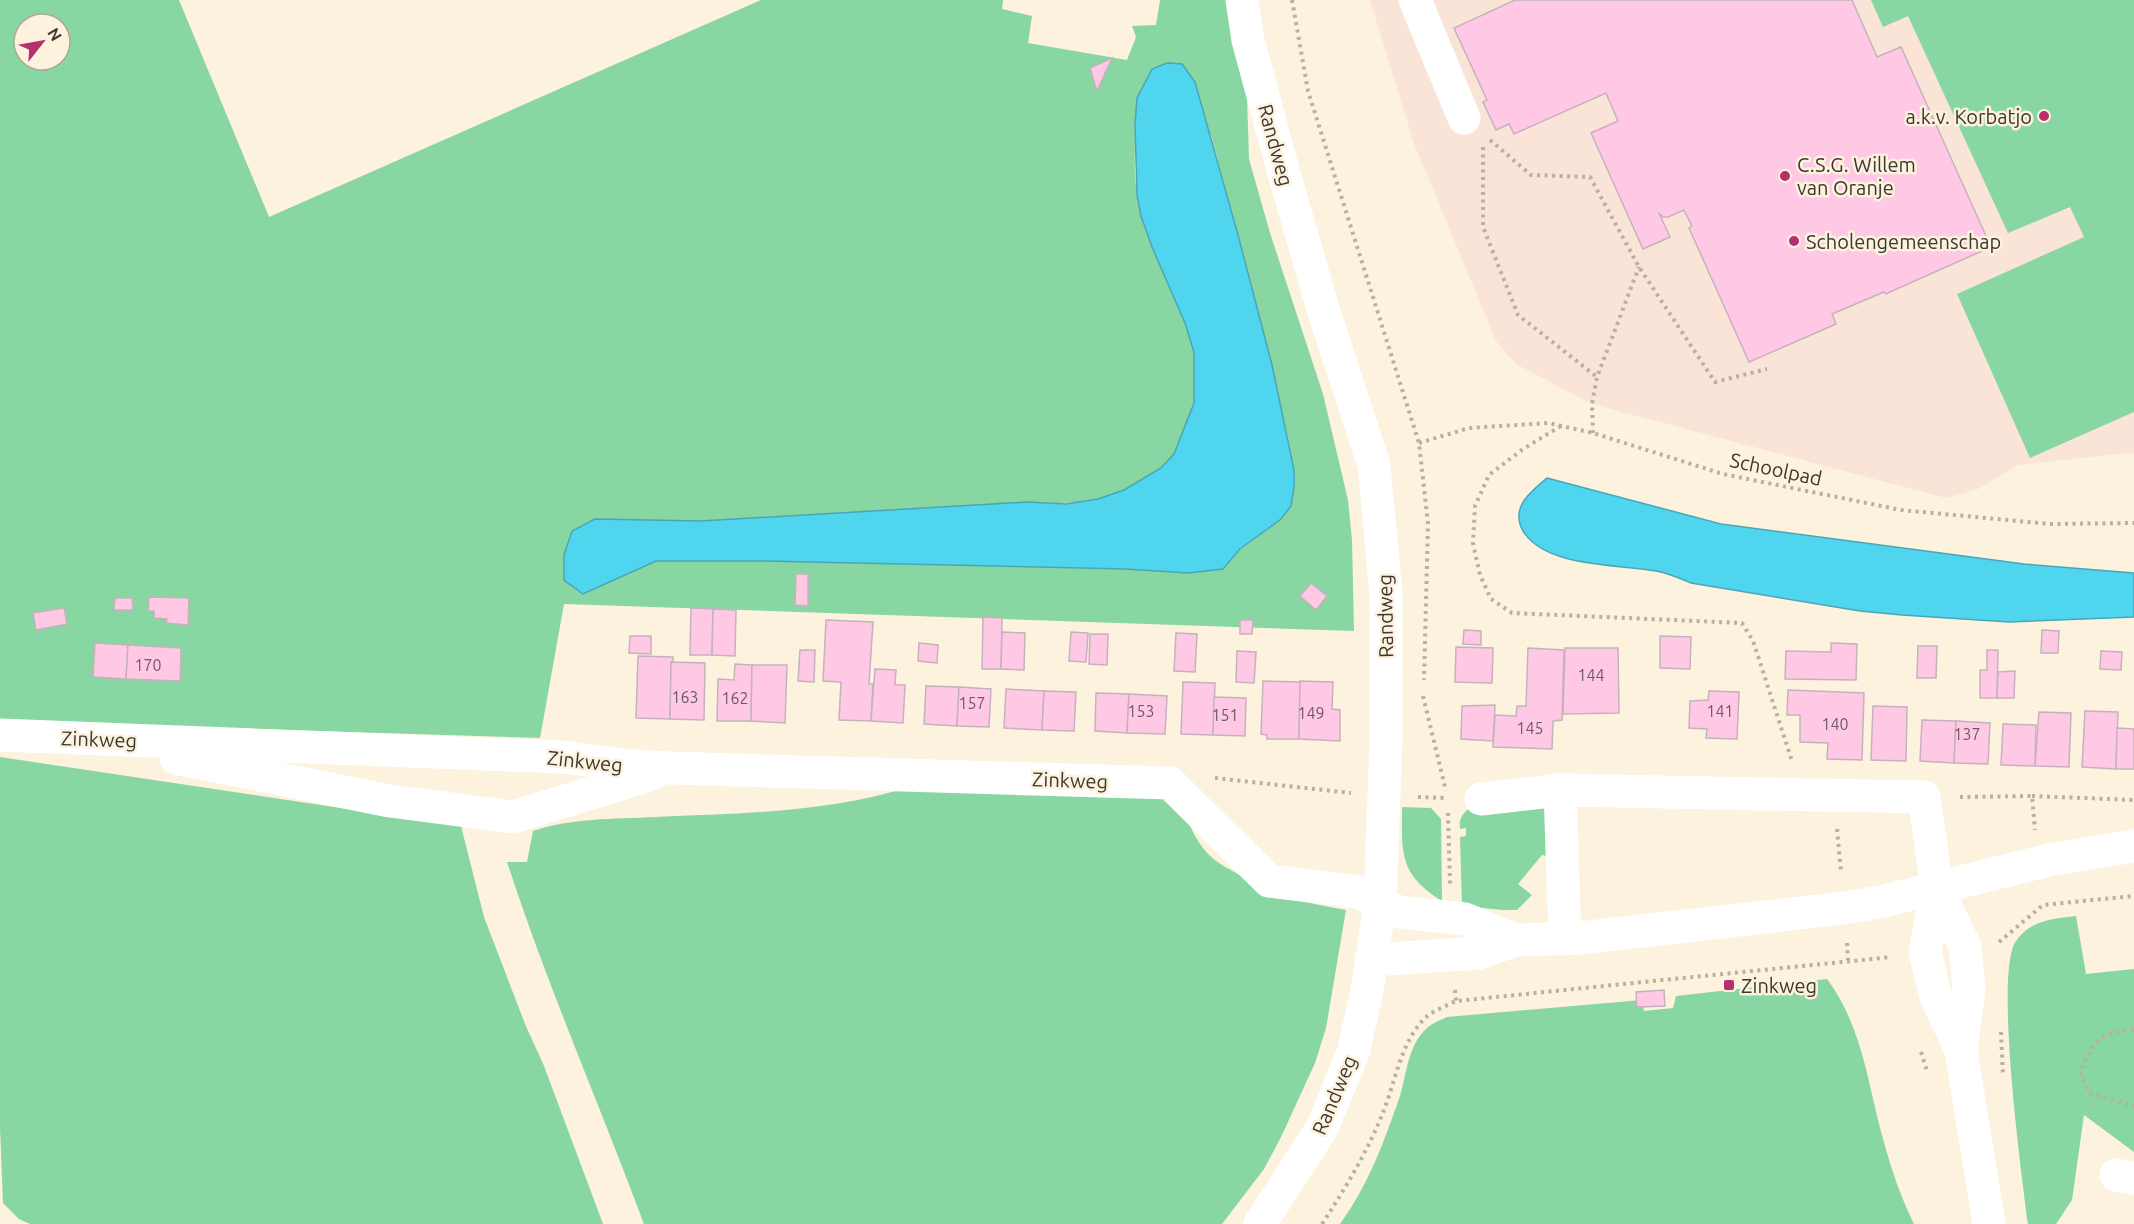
<svg xmlns="http://www.w3.org/2000/svg" width="2134" height="1224" viewBox="0 0 2134 1224" font-family="Ubuntu,sans-serif">
<style>
.education{fill:#fae4d7}
.green{fill:#88d6a1;fill-rule:evenodd}
.water{fill:#50d5ef;stroke:#4aa6b6;stroke-width:1.5}
.building{fill:#ffc9e6;stroke:#c6b2bc;stroke-width:1.5}
.lines{fill:none;stroke-linecap:round;stroke-linejoin:round}
.path{stroke:#b8b0a0;stroke-width:4;stroke-dasharray:3 4.5;stroke-linecap:butt}
.minor{stroke:#fff;stroke-width:33}
.poi-dot{fill:#b72f6f;stroke:#fcf2de;stroke-width:2}
.labels{text-anchor:middle;dominant-baseline:central;stroke-width:5;stroke-linejoin:round;paint-order:stroke}
.number-label{font-size:16px;fill:#6d5c5e}
.poi-label{font-size:20px;fill:#3c3830;stroke:#fcf2de;text-anchor:start}
.street-label{font-size:20px;fill:#3c3830;stroke:#fcf2de}
</style>
<rect width="100%" height="100%" fill="#fcf2de"/>
<!-- education -->
<path class="education" d="M1370,0H2134V454L2127,453L2018,465L1978,489L1946,498L1592,404L1516,364L1496,341L1413,141Z"/>
<!-- green -->
<g class="green">
<path d="M0,0H179L269,217L761,0H1003L1002,9L1032,16L1028,43L1127,60L1136,37L1132,26L1156,25L1160,0H1227L1247,97L1249,159L1270,233L1323,394L1348,500L1352,540L1354,631L564,604L540,738L0,721ZM24,24H60V60H24ZM1135,125L1211,135L1272,365L1294,470L1291,506L1281,519L1241,549L1223,569L1188,573L1126,569L764,561H656L583,594L595,519L700,521L1028,502C1052,503 1074,504 1097,500C1121,494 1160,474 1174,454C1193,426 1199,384 1194,352C1186,304 1154,263 1141,216C1133,187 1135,155 1135,125Z"/>
<path d="M1871,0H2134V412L2030,458L1957,294L2084,237L2070,207L2008,233L1908,16L1883,27Z"/>
<path d="M0,757L461,826L484,917L525,1024L544,1066L603,1224H30L19,1219L3,1203L0,1127Z"/>
<path d="M912,786L1176,793C1185,813 1193,839 1209,855C1216,862 1227,868 1236,873C1275,896 1302,902 1346,910L1326,1028L1315,1063L1282,1135L1264,1169L1222,1224H644C599,1103 547,985 507,862H527L533,831C571,818 614,819 655,817C741,813 829,813 912,786Z"/>
<path d="M1542,803L1548,807L1552,857L1542,855L1518,884L1532,895L1517,910H1503L1462,906L1460,837L1466,836V828L1460,829C1459,820 1461,816 1467,810Z"/>
<path d="M1402,807L1431,808L1441,819L1442,901C1399,874 1402,854 1402,807Z"/>
<path d="M2076,916L2086,974L2134,969V1152L2084,1115L2072,1200L2056,1224H2028C2022,1178 1994,972 2016,941C2031,920 2052,919 2076,916Z"/>
<path d="M1827,979C1857,1019 1866,1068 1877,1116C1886,1152 1897,1190 1914,1224H1340C1370,1182 1383,1144 1400,1096C1406,1076 1408,1048 1423,1032C1430,1024 1438,1021 1447,1017L1642,1000L1644,1011L1673,1008L1676,996Z"/>
</g>
<!-- water -->
<g class="water">
<path d="M1167,63L1182,64L1195,82L1238,235L1272,365L1294,470V487L1291,506L1281,519L1240,549L1223,569L1188,573L1126,569L764,561H656L583,594L564,580V555L572,531L595,519L700,521L1028,502L1066,504L1098,499L1124,490L1161,468L1174,454L1194,403V352L1185,323L1152,247L1141,216L1137,195L1135,125L1137,98L1152,69Z"/>
<path d="M1547,478L1721,524L2024,564L2134,573V617L2009,622L1902,615L1860,611L1691,583C1679,578 1668,573 1656,571C1618,564 1546,568 1523,531C1510,508 1530,492 1547,478Z"/>
</g>
<!-- building -->
<g class="building">
<path d="M1515,0H1852L1877,57L1901,47L1991,247L1892,291L1886,294L1884,292L1832,314L1836,324L1749,362L1689,228L1692,226L1684,210L1668,217H1663L1659,213L1670,237L1643,249L1591,133L1618,121L1606,93L1514,134L1509,124L1496,130L1483,102L1487,100L1454,28Z"/>
<path d="M1112,58L1097,91L1090,68Z"/>
<path d="M796,574H808V606L795,605Z"/>
<path d="M1311,583L1327,596L1316,610L1300,596Z"/>
<path d="M149,597L189,598L188,625L166,623L167,619L154,618V611H148Z"/>
<path d="M115,598H132L133,610H114Z"/>
<path d="M64,608L67,624L36,630L33,613Z"/>
<path d="M691,608L713,609L712,655H690Z"/>
<path d="M713,609L736,610L735,656L712,655Z"/>
<path d="M983,617L1002,618L1001,669H982Z"/>
<path d="M826,620L873,622L869,684H873L871,721L839,720L841,682L823,681Z"/>
<path d="M1240,620H1253L1252,634H1240Z"/>
<path d="M1464,630L1481,631V645L1463,644Z"/>
<path d="M2042,630L2059,631L2058,653H2041Z"/>
<path d="M1002,632L1025,633L1024,670L1001,669Z"/>
<path d="M1071,632L1088,633L1086,662L1069,661Z"/>
<path d="M1176,633L1197,634L1195,672L1174,671Z"/>
<path d="M1090,634H1108L1107,665L1089,664Z"/>
<path d="M630,636H651V654L629,653Z"/>
<path d="M1660,636L1691,637L1690,669L1660,668Z"/>
<path d="M95,643L128,645L126,679L93,677Z"/>
<path d="M919,643L938,645L937,663L918,661Z"/>
<path d="M1831,643L1857,644L1856,680L1785,679L1786,651L1831,652Z"/>
<path d="M128,645L181,648L180,681L126,679Z"/>
<path d="M1918,646H1937L1936,678H1917Z"/>
<path d="M1456,647L1493,648L1492,683L1455,682Z"/>
<path d="M1528,648L1564,650L1562,720L1553,721L1552,749L1493,747L1495,715L1516,716L1517,706H1526Z"/>
<path d="M1565,648H1618L1619,713L1563,714Z"/>
<path d="M800,650H815L814,682L798,681Z"/>
<path d="M1987,650H1998L1997,698H1980V670H1987Z"/>
<path d="M1237,651L1256,652L1254,683L1236,682Z"/>
<path d="M2101,651L2122,652L2121,670L2100,669Z"/>
<path d="M638,656L673,657V662H671L670,719L636,718Z"/>
<path d="M671,662L705,663L704,720L670,719Z"/>
<path d="M735,664L752,665L751,721H717L718,679L734,680Z"/>
<path d="M752,665H787L785,723L751,721Z"/>
<path d="M875,669L896,670L895,685H905L903,723L871,721Z"/>
<path d="M2015,671L2014,698H1997L1998,672Z"/>
<path d="M1263,681L1300,682L1299,739H1267V735L1261,734Z"/>
<path d="M1300,681L1333,682L1332,709L1340,710V741L1299,739Z"/>
<path d="M1183,682L1215,683L1213,735L1181,734Z"/>
<path d="M926,686L959,687L957,726L924,724Z"/>
<path d="M959,687L991,689L989,727L957,726Z"/>
<path d="M1006,689L1044,691L1042,730L1004,728Z"/>
<path d="M1788,690L1864,693L1862,760L1827,759L1828,743L1800,742V715H1787Z"/>
<path d="M1044,691L1076,692L1074,731L1042,730Z"/>
<path d="M1709,691L1739,692L1737,739L1706,738L1707,729L1689,728L1690,701L1708,700Z"/>
<path d="M1096,693L1129,694L1127,733L1095,731Z"/>
<path d="M1129,694L1167,696L1165,734L1127,733Z"/>
<path d="M1214,697L1246,698L1245,736L1213,735Z"/>
<path d="M1495,705L1493,741L1461,739L1462,706Z"/>
<path d="M1873,706L1907,707L1906,761L1871,760Z"/>
<path d="M2085,711L2118,712L2116,769L2082,767Z"/>
<path d="M2039,712L2071,713L2069,767L2035,766Z"/>
<path d="M1922,720L1956,721L1954,763L1920,761Z"/>
<path d="M1956,721L1990,723L1988,764L1954,763Z"/>
<path d="M2003,724L2036,725L2035,766L2001,765Z"/>
<path d="M2117,728L2134,729V769H2116Z"/>
<path d="M1664,990L1665,1006L1637,1007L1636,992Z"/>
</g>
<g class="lines">
<!-- path -->
<g class="path">
<path d="M1292,0L1308,91L1419,443L1428,524L1424,680"/>
<path d="M1490,140L1531,175L1590,177L1639,267L1715,382L1767,369"/>
<path d="M1483,147V227L1518,315L1597,377"/>
<path d="M1561,426L1523,449L1489,475L1475,506L1473,543L1480,575L1491,599L1512,613L1742,623L1753,641L1792,761"/>
<path d="M1593,433L1592,404L1597,377L1639,267"/>
<path d="M1419,443L1469,428L1548,423L1593,433L1723,474L1901,510L2050,524L2134,523"/>
<path d="M1423,696L1446,791"/>
<path d="M1215,778L1351,793"/>
<path d="M2032,796L2134,800"/>
<path d="M1418,797L1446,798"/>
<path d="M1960,797L2032,796L2035,830"/>
<path d="M1448,813L1450,884"/>
<path d="M1837,829L1841,872"/>
<path d="M1999,942L2043,905L2134,896"/>
<path d="M1847,943L1848,960"/>
<path d="M1455,990L1456,1001"/>
<path d="M2134,1030C2099,1033 2093,1041 2080,1072L2089,1093L2134,1106"/>
<path d="M2001,1032L2003,1076"/>
<path d="M1921,1052L1927,1071"/>
<path d="M1322,1224C1345,1189 1366,1154 1382,1115C1395,1084 1400,1044 1424,1019C1432,1011 1446,1006 1456,1001L1891,957"/>
</g>
<!-- minor -->
<g class="minor">
<path d="M1242,0L1248,40L1283,170L1323,309L1374,465L1386,594V739L1380,904L1367,991L1353,1053L1322,1128L1260,1224"/>
<path d="M1415,0L1464,118"/>
<path d="M0,735L562,757L633,766L671,768L1170,783L1269,881L1359,892L1380,904L1399,912L1465,919L1516,940"/>
<path d="M176,758L390,801L513,817L653,774"/>
<path d="M1560,790L1565,939"/>
<path d="M1481,799L1560,790L1924,797L1937,888L1965,947L1969,989L1961,1050"/>
<path d="M1937,888L1925,952L1936,997L1961,1050L1989,1224"/>
<path d="M1371,960L1479,953L1516,940L1580,938L1844,908L1880,902L2049,860L2134,846"/>
<path d="M2116,1175L2134,1178"/>
</g>
</g>
<!-- markers -->
<g class="poi-dot">
<circle cx="2044" cy="116" r="6"/>
<circle cx="1785" cy="176" r="6"/>
<circle cx="1794" cy="241" r="6"/>
<rect x="1723" y="979" width="12" height="12" rx="3"/>
</g>
<g class="labels">
<!-- number labels -->
<g class="number-label">
<text x="148" y="665">170</text>
<text x="1591" y="675">144</text>
<text x="685" y="697">163</text>
<text x="735" y="698">162</text>
<text x="972" y="703">157</text>
<text x="1141" y="711">153</text>
<text x="1720" y="711">141</text>
<text x="1311" y="713">149</text>
<text x="1225" y="715">151</text>
<text x="1835" y="724">140</text>
<text x="1530" y="728">145</text>
<text x="1967" y="734">137</text>
</g>
<!-- poi labels -->
<g class="poi-label">
<text x="2032" y="116" text-anchor="end">a.k.v. Korbatjo</text>
<text x="1797" y="164">C.S.G. Willem<tspan x="1797" dy="23">van Oranje</tspan></text>
<text x="1806" y="241">Scholengemeenschap</text>
<text x="1741" y="985">Zinkweg</text>
</g>
<!-- street labels -->
<g class="street-label">
<text transform="translate(1276 145) rotate(75)">Randweg</text>
<text transform="translate(1776 469) rotate(12)">Schoolpad</text>
<text transform="translate(1385 616) rotate(-91)">Randweg</text>
<text transform="translate(99 739) rotate(2)">Zinkweg</text>
<text transform="translate(585 761) rotate(6)">Zinkweg</text>
<text transform="translate(1070 780) rotate(2)">Zinkweg</text>
<text transform="translate(1334 1095) rotate(-67)">Randweg</text>
</g>
</g>
<!-- north arrow -->
<g transform="translate(42 42) rotate(59)"><circle r="28" fill="#fcf2de" stroke="#afa898" stroke-width="1.5"/>
<path d="M0-4.5L10 22L0 15L-10 22Z" fill="#b72f6f"/>
<text y="-9" font-size="16" font-weight="bold" text-anchor="middle" fill="#3c3830">N</text>
</g>
</svg>
